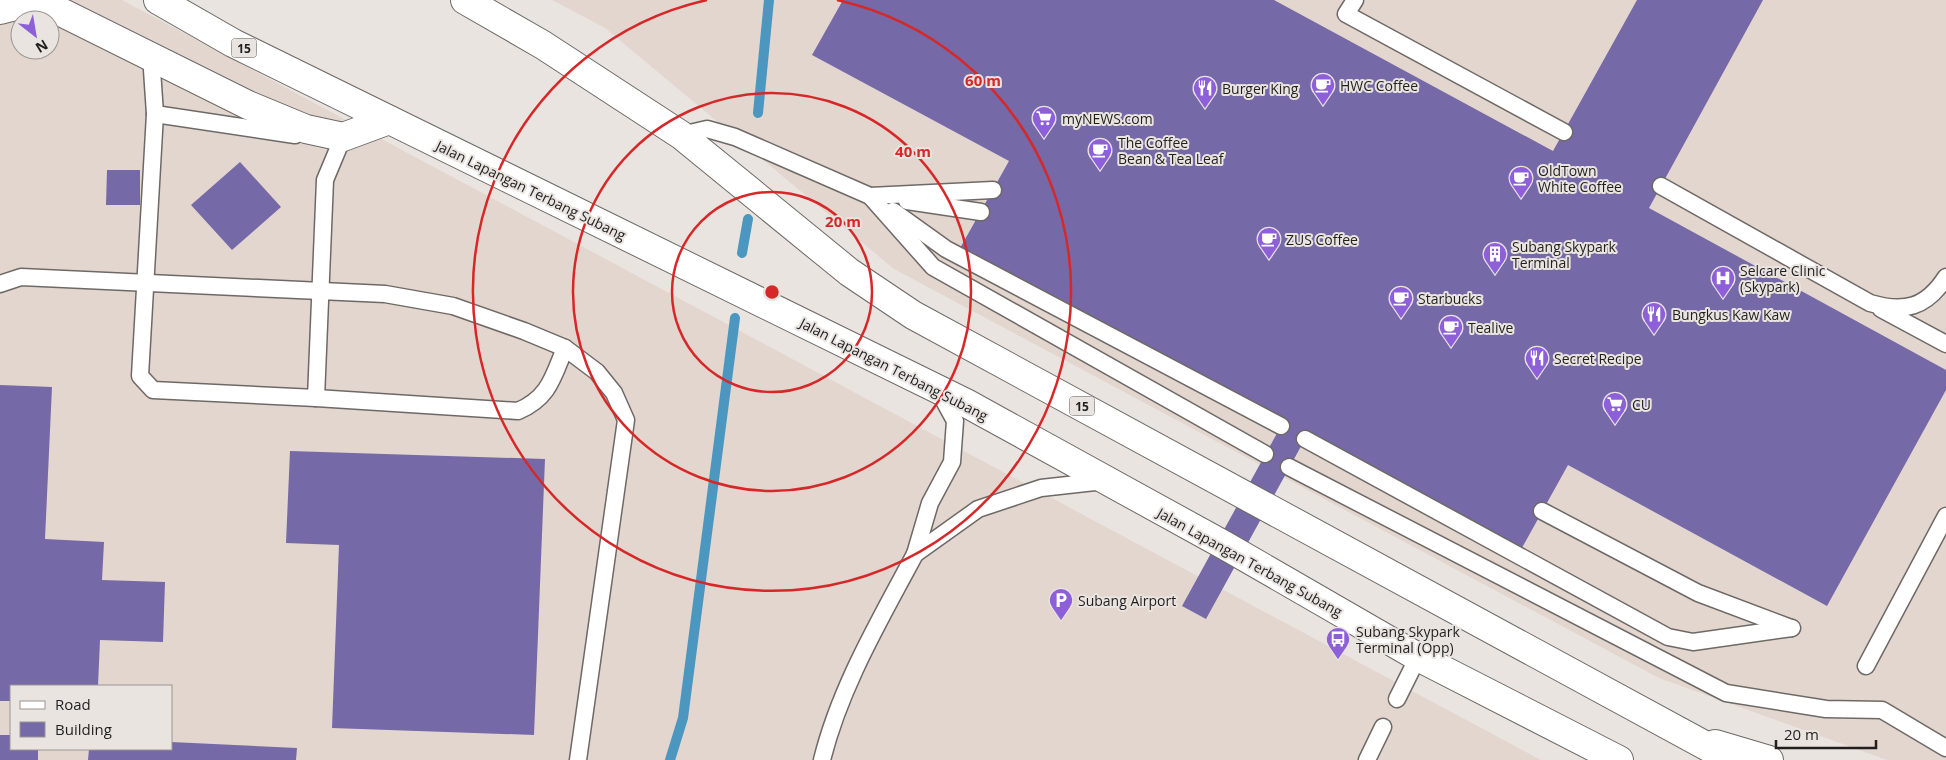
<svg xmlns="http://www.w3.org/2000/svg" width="1946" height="760" viewBox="0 0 1946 760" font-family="'Open Sans',sans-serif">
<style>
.built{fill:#e3d6ce;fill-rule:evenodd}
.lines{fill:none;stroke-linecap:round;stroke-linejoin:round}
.stream{stroke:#4c97c0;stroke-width:10}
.building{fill:#7669a8}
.lane-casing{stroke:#6e6966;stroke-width:19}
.street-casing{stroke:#6e6966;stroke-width:30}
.primary-casing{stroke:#6e6966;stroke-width:30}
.lane{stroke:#fff;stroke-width:16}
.street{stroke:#fff;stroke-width:28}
.primary{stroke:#fff;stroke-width:28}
.ring{fill:none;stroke:#d62828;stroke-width:2.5}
.labels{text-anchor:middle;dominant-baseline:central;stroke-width:4;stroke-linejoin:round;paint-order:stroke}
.shield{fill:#eae4e1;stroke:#5d5a58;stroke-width:1}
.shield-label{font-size:12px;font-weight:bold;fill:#211f1e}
.poi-label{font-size:14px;fill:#211f1e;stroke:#eae4e1;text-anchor:start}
.street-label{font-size:14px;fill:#211f1e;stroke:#eae4e1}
.centre{fill:#d62828;stroke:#eae4e1;stroke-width:2.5}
.ring-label{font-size:15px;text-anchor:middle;font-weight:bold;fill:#d62828;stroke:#eae4e1;stroke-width:4;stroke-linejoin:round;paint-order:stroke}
</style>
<rect width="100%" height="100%" fill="#eae4e1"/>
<!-- built -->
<g class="built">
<path d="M0,0H122L1541,760H0ZM20,20H50V50H20ZM11,686H171V749H11Z"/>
<path d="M552,0H1946V760H1887L1659,678L894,269L605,28Z"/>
</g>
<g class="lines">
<!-- stream -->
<g class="stream">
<path d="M758,113L769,0"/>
<path d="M742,253L748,219"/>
<path d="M670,760L683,718L735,318"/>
</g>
</g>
<!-- building -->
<g class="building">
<path d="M843,0H1274L1553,151L1637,0H1763L1649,208L1946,370V390L1827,606L1568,465L1518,555L1305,439L1206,619L1182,606L1281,426L959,250L1009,161L812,55Z"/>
<path d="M240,162L281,207L232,250L191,205Z"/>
<path d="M107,170H140V205H106Z"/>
<path d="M0,385L52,387L45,539L104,542L102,580L165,582L163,642L100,640L98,686H11V701H0Z"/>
<path d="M290,451L545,459L534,735L332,728L339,545L286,543Z"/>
<path d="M0,735H11V749H38V760H0Z"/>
<path d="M171,742L297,748L296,760H88L89,749H171Z"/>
</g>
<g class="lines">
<!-- lane casing -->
<g class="lane-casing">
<g id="lane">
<path d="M1355,0L1346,14L1564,132"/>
<path d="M151,55L155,114L140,376L153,390L316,398L325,180L343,137"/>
<path d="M155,114L295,135"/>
<path d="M681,135L707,129L735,137L870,196L933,267L1265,454"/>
<path d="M1661,186L1870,303C1904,313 1926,308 1946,277"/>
<path d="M870,196L993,190"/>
<path d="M907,201L981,212"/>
<path d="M893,211L946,249L1281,426"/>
<path d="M0,284L21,277L385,294L453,306L524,331L565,348L597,372L614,393L626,420L578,760"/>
<path d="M1881,309L1946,344"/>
<path d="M938,390L955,421L952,462L930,503L915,554L978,509L1041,488L1104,481"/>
<path d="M316,398L518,411C549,398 553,377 565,348"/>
<path d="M1305,439L1668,637L1693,642L1792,628"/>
<path d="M1289,467L1726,693L1826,709L1882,710L1946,748"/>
<path d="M1542,511L1698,593L1791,628"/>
<path d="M1866,666L1946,516"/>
<path d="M1397,699L1418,657"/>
<path d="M822,760C840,687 880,620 915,554"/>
<path d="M1367,760L1383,727"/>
</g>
</g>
<!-- street casing -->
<g class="street-casing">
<path id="street" d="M0,10L35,1L63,13L248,105L306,129L343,137L389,120"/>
</g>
<!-- primary casing -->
<g class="primary-casing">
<g id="primary">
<path d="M158,0L233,43L966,403L1224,545L1418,657L1619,760"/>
<path d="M465,0L543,45L681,135L849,272L913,315L1732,760"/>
<path d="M1715,744L1769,760"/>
</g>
</g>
<!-- lane -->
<use href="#lane" class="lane"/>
<!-- street -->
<use href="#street" class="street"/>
<!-- primary -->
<use href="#primary" class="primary"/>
</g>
<!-- distance rings -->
<g class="ring">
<circle cx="772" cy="292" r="100"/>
<circle cx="772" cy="292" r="199"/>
<path d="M837 0A299 299 0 1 1 707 0"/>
</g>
<!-- icons -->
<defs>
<g id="cafe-pin" transform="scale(1.25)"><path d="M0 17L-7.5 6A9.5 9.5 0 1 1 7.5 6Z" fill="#8d60da" stroke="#eae4e1"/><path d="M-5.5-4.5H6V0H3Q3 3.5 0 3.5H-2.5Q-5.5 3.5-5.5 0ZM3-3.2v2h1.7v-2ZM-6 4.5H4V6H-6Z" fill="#fff"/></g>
<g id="restaurant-pin" transform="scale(1.25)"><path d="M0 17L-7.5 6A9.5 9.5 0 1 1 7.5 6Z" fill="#8d60da" stroke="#eae4e1"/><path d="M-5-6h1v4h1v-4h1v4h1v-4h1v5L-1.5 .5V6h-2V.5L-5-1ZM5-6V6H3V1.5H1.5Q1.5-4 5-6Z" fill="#fff"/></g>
<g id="supermarket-pin" transform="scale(1.25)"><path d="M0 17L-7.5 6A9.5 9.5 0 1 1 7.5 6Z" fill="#8d60da" stroke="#eae4e1"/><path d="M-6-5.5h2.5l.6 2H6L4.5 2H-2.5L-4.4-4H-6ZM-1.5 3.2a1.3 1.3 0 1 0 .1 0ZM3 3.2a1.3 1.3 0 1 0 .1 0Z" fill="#fff"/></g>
<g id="building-pin" transform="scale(1.25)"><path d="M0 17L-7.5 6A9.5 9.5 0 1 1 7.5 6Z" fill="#8d60da" stroke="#eae4e1"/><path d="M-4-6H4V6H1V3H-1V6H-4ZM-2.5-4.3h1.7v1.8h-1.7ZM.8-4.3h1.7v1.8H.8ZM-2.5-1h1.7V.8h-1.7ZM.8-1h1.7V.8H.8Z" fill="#fff"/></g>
<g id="hospital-pin" transform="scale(1.25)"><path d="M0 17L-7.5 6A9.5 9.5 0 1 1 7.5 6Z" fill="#8d60da" stroke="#eae4e1"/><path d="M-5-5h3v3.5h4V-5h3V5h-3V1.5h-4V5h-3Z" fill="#fff"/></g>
<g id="parking-pin" transform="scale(1.25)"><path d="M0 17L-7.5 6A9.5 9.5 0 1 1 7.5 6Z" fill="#8d60da" stroke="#eae4e1"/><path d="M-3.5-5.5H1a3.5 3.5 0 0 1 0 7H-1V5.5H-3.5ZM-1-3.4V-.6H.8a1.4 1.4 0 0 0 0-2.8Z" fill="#fff"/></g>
<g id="bus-pin" transform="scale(1.25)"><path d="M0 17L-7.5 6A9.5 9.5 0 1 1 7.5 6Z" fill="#8d60da" stroke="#eae4e1"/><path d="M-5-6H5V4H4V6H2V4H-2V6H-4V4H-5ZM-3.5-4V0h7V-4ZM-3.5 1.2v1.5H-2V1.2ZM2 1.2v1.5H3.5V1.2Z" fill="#fff"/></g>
</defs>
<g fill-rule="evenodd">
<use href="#cafe-pin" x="1323" y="85"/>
<use href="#restaurant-pin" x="1205" y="88"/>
<use href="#supermarket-pin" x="1044" y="118"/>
<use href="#cafe-pin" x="1100" y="150"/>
<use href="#cafe-pin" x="1521" y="178"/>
<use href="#cafe-pin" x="1269" y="239"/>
<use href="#building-pin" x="1495" y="254"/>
<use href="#hospital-pin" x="1723" y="278"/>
<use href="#cafe-pin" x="1401" y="298"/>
<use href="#restaurant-pin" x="1654" y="314"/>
<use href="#cafe-pin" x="1451" y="327"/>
<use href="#restaurant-pin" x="1537" y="358"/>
<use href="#supermarket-pin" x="1615" y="404"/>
<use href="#parking-pin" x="1061" y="600"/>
<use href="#bus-pin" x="1338" y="639"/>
</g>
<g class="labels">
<!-- shield labels -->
<g class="shield">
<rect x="231.5" y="38.5" width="25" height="19" rx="4"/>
<rect x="1069.5" y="396.5" width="25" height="19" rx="4"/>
</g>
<g class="shield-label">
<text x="244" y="48">15</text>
<text x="1082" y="406">15</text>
</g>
<!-- poi labels -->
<g class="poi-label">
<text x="1340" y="85">HWC Coffee</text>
<text x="1222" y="88">Burger King</text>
<text x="1062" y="118">myNEWS.com</text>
<text x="1118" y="142">The Coffee<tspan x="1118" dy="16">Bean &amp; Tea Leaf</tspan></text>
<text x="1538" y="170">OldTown<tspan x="1538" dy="16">White Coffee</tspan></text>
<text x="1286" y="239">ZUS Coffee</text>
<text x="1512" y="246">Subang Skypark<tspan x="1512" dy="16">Terminal</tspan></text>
<text x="1740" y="270">Selcare Clinic<tspan x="1740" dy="16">(Skypark)</tspan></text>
<text x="1418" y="298">Starbucks</text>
<text x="1672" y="314">Bungkus Kaw Kaw</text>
<text x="1468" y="327">Tealive</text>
<text x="1554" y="358">Secret Recipe</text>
<text x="1632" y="404">CU</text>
<text x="1078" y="600">Subang Airport</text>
<text x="1356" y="631">Subang Skypark<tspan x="1356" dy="16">Terminal (Opp)</tspan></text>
</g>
<!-- street labels -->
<g class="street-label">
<text transform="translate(531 190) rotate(26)">Jalan Lapangan Terbang Subang</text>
<text transform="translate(894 369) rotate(27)">Jalan Lapangan Terbang Subang</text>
<text transform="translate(1250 562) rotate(29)">Jalan Lapangan Terbang Subang</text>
</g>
</g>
<circle cx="772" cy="292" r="8" class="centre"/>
<g class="ring-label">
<text x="983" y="86">60 m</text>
<text x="913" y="157">40 m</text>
<text x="843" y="227">20 m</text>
</g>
<!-- legend -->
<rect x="10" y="685" width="162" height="65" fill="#eae4e1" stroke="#9a9593"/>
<rect x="20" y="701" width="25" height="8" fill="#ffffff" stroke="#9a9593"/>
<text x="55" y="710" font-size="15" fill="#211f1e">Road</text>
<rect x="20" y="722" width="25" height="15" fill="#7669a8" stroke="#9a9593"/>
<text x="55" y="735" font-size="15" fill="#211f1e">Building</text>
<!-- north arrow -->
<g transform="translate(35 35) rotate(149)"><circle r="24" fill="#eae4e1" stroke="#9a9593"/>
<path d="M0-4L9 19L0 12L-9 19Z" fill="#8d60da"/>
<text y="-8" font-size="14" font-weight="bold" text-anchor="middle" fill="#211f1e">N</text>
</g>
<!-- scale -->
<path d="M1776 740v8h100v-8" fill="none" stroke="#211f1e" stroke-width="2.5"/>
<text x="1784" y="740" font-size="15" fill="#211f1e" stroke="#eae4e1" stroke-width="4" paint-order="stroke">20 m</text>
</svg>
